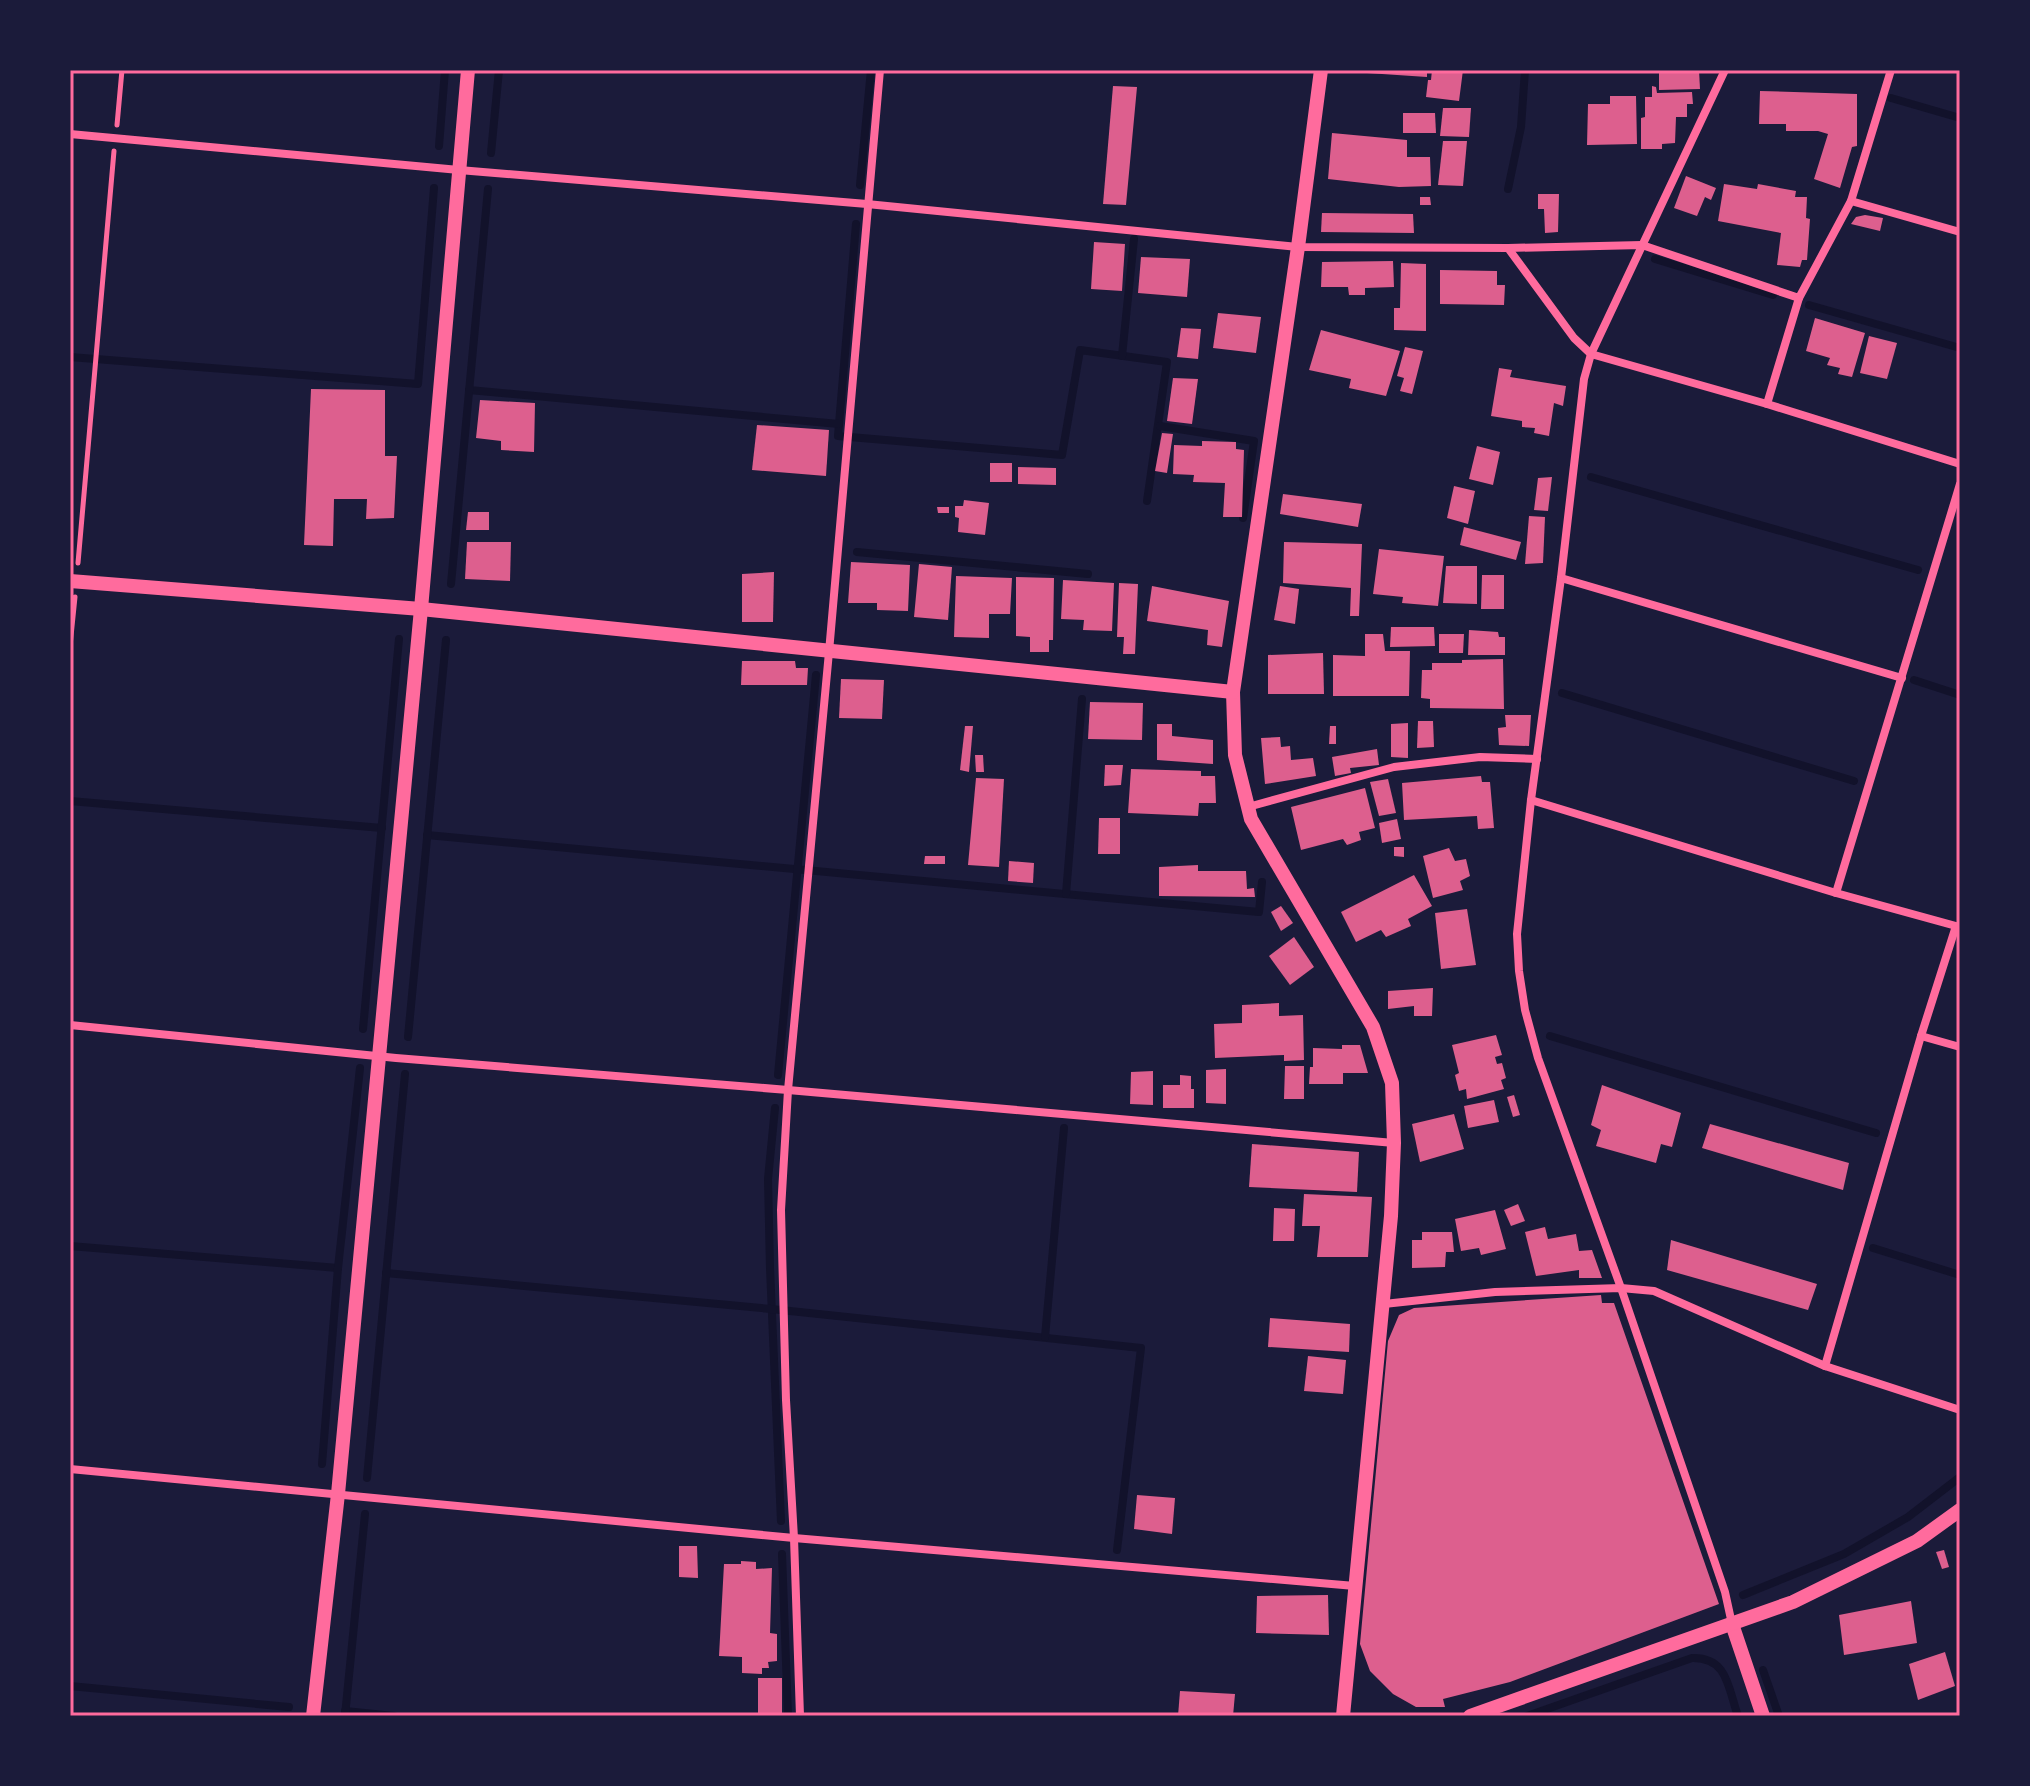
<svg xmlns="http://www.w3.org/2000/svg" width="2030" height="1786" viewBox="0 0 2030 1786" font-family="'PT Serif',serif">
<style>
.lines{fill:none;stroke-linecap:round;stroke-linejoin:round}
.stream{stroke:#12122b;stroke-width:8}
.building{fill:#dd5f8e}
.path{stroke:#ff6b9d;stroke-width:5}
.minor{stroke:#ff6b9d;stroke-width:8}
.tertiary{stroke:#ff6b9d;stroke-width:14}
.neatline{fill:none;stroke:#ff6b9d;stroke-width:3}
</style>
<rect width="100%" height="100%" fill="#1b1b3a"/>
<g class="lines">
<!-- stream -->
<g class="stream">
<path d="M1891,98L1960,118"/>
<path d="M439,146L445,70"/>
<path d="M491,153L499,70"/>
<path d="M860,185L871,70"/>
<path d="M1508,189L1521,127L1525,70"/>
<path d="M856,224L838,436L1062,455L1080,350L1167,362L1147,501"/>
<path d="M1655,259L1773,295"/>
<path d="M1809,305L1960,348"/>
<path d="M1122,356L1134,239"/>
<path d="M70,357L418,384L434,188"/>
<path d="M469,390L839,424"/>
<path d="M1160,426L1254,441L1243,518"/>
<path d="M1591,477L1918,570"/>
<path d="M857,552L1088,574"/>
<path d="M451,584L488,189"/>
<path d="M1914,680L1960,695"/>
<path d="M1562,693L1854,781"/>
<path d="M70,801L382,828"/>
<path d="M427,835L1259,912L1262,882"/>
<path d="M1066,894L1082,699"/>
<path d="M363,1029L399,639"/>
<path d="M1550,1036L1876,1133"/>
<path d="M408,1037L446,640"/>
<path d="M778,1075L816,675"/>
<path d="M775,1108L768,1179L770,1268L781,1521"/>
<path d="M70,1246L338,1268"/>
<path d="M1873,1248L1960,1275"/>
<path d="M386,1273L771,1309L1141,1348L1117,1550"/>
<path d="M1045,1337L1064,1128"/>
<path d="M322,1464L338,1268L360,1068"/>
<path d="M367,1478L405,1074"/>
<path d="M782,1554L788,1716"/>
<path d="M1743,1595L1844,1554L1908,1517L1960,1477"/>
<path d="M1763,1670L1779,1716"/>
<path d="M70,1686L289,1707"/>
<path d="M345,1711L394,1716"/>
<path d="M345,1716L365,1514"/>
<path d="M1527,1716L1692,1658C1728,1657 1728,1688 1738,1716"/>
</g>
</g>
<!-- building -->
<g class="building">
<path d="M1352,70H1427V77L1352,72Z"/>
<path d="M1432,70H1463L1459,101L1426,97L1428,80H1431Z"/>
<path d="M1659,70H1699L1700,89L1659,90Z"/>
<path d="M1113,86L1137,87L1126,205L1103,204Z"/>
<path d="M1652,86L1656,87L1657,93L1692,92L1693,104H1687V117H1676L1675,143L1662,144V149H1641V118L1645,117V97H1652Z"/>
<path d="M1760,91L1857,94V146L1852,147L1840,188L1814,179L1828,134L1818,131H1786V124H1759Z"/>
<path d="M1610,96H1636L1637,144L1587,145L1588,104H1610Z"/>
<path d="M1443,108H1471L1469,137L1440,136Z"/>
<path d="M1403,113H1435L1436,133H1403Z"/>
<path d="M1332,133L1407,140V157H1430L1431,186L1399,187L1328,179Z"/>
<path d="M1443,141H1467L1463,186L1438,185Z"/>
<path d="M1686,176L1716,188L1711,200L1705,197L1697,216L1674,208Z"/>
<path d="M1724,184L1757,189L1758,184L1796,191L1795,197H1807L1806,218L1810,219L1807,260H1802L1800,267L1777,265L1781,233L1718,221Z"/>
<path d="M1538,194H1559L1558,232L1545,233L1544,209H1538Z"/>
<path d="M1420,197H1430L1431,205H1420Z"/>
<path d="M1322,213L1413,214L1414,233L1321,232Z"/>
<path d="M1865,215L1883,218L1880,231L1851,224L1856,217Z"/>
<path d="M1094,242L1125,244L1122,291L1091,289Z"/>
<path d="M1141,257L1190,259L1187,297L1138,293Z"/>
<path d="M1393,261L1394,287L1365,288V295H1349L1348,287H1321L1322,262Z"/>
<path d="M1401,263L1426,264V331L1394,330V308H1400Z"/>
<path d="M1440,270L1497,271V285H1505L1504,305L1440,304Z"/>
<path d="M1218,313L1261,317L1256,353L1213,348Z"/>
<path d="M1815,318L1865,333L1852,377L1838,374L1840,368L1827,365L1830,358L1806,351Z"/>
<path d="M1181,328L1201,329L1198,359L1177,357Z"/>
<path d="M1321,330L1400,351L1386,396L1349,388L1351,379L1309,370Z"/>
<path d="M1869,336L1897,343L1887,379L1860,373Z"/>
<path d="M1405,347L1423,351L1412,394L1400,391L1404,378L1397,376Z"/>
<path d="M1499,368L1512,370L1510,377L1566,386L1563,406L1554,403L1549,436L1534,433L1535,428L1522,427V421L1491,416Z"/>
<path d="M1173,378L1198,379L1192,424L1167,421Z"/>
<path d="M311,389L385,390V456H397L394,518L366,519L367,499H334L333,546L304,545Z"/>
<path d="M480,400L535,403L534,452L501,450V441L476,438Z"/>
<path d="M757,425L829,430L826,476L752,470Z"/>
<path d="M1162,433L1173,434L1167,473L1155,471Z"/>
<path d="M1202,441L1236,442V449L1244,450L1242,517H1223L1225,483L1193,482L1194,475L1173,474L1174,445L1202,446Z"/>
<path d="M1477,446L1500,452L1493,485L1469,479Z"/>
<rect x="990" y="463" width="22" height="19"/>
<path d="M1018,467L1056,468V485L1018,484Z"/>
<path d="M1552,477L1548,511L1534,510L1538,478Z"/>
<path d="M1454,486L1475,491L1468,524L1447,518Z"/>
<path d="M1283,494L1362,504L1358,527L1280,514Z"/>
<path d="M964,500L989,503L985,535L958,532L959,518L955,517V506H963Z"/>
<path d="M937,507H949V513H938Z"/>
<path d="M468,512H489V530H466Z"/>
<path d="M1529,516L1545,517L1543,563L1525,564Z"/>
<path d="M1464,527L1521,542L1516,560L1460,545Z"/>
<path d="M467,542H511L510,581L465,579Z"/>
<path d="M1284,542L1362,544L1359,616H1350L1351,588L1283,583Z"/>
<path d="M1379,549L1444,556L1438,606L1402,603L1403,597L1373,594Z"/>
<path d="M851,562L910,565L908,611L877,610V603H848Z"/>
<path d="M919,564L952,567L948,620L914,617Z"/>
<path d="M1446,566H1477V604L1443,603Z"/>
<path d="M774,572L773,622H742V574Z"/>
<path d="M1482,575H1504V609H1481Z"/>
<path d="M956,576L1012,578L1010,614H989V638L954,637Z"/>
<path d="M1016,577L1054,578L1053,640H1049V652H1030V637L1016,636Z"/>
<path d="M1063,580L1114,583L1112,631L1083,630L1084,620L1061,619Z"/>
<path d="M1119,583L1138,584L1135,654H1123L1124,637H1117Z"/>
<path d="M1152,586L1229,601L1222,647L1207,645L1208,630L1147,621Z"/>
<path d="M1280,586L1299,589L1295,624L1274,620Z"/>
<path d="M1391,627H1434L1435,646L1390,647Z"/>
<path d="M1469,630L1498,632L1499,637H1505V655H1468Z"/>
<path d="M1365,634H1383L1385,651H1410L1409,696H1333V655L1365,656Z"/>
<path d="M1439,634H1464L1463,653H1439Z"/>
<path d="M1323,653L1324,694H1268V655Z"/>
<path d="M1503,659L1504,709L1430,708V699L1421,698L1422,670H1432V663H1462V660Z"/>
<path d="M742,661H795L796,668H808L807,685H741Z"/>
<path d="M841,679L884,680L882,719L839,718Z"/>
<path d="M1090,702L1143,703L1142,740L1088,739Z"/>
<path d="M1505,715H1531L1529,746L1499,745L1498,728L1506,727Z"/>
<path d="M1418,721H1433L1434,747L1417,748Z"/>
<path d="M1408,723V758L1391,757V724Z"/>
<path d="M1157,724H1172V736L1213,740V764L1157,760Z"/>
<path d="M965,726H973L969,772L960,770Z"/>
<path d="M1330,726H1336V744H1329Z"/>
<path d="M1280,737L1281,747L1290,746L1291,760L1313,758L1316,776L1265,784L1261,738Z"/>
<path d="M1377,749L1379,765L1350,768L1351,773L1335,776L1332,757Z"/>
<path d="M975,755H983L984,772H976Z"/>
<path d="M1105,765H1123L1121,785L1104,786Z"/>
<path d="M1131,769L1201,771V776H1215L1216,803H1199L1198,816L1128,813Z"/>
<path d="M1481,776L1482,782H1490L1494,828L1478,829L1477,816L1404,820L1402,783Z"/>
<path d="M976,778L1004,779L999,867L968,865Z"/>
<path d="M1388,779L1396,813L1379,816L1370,782Z"/>
<path d="M1365,788L1375,828L1359,832L1361,840L1347,845L1343,839L1301,850L1291,807Z"/>
<path d="M1099,818H1120V854H1098Z"/>
<path d="M1397,819L1401,839L1382,843L1379,823Z"/>
<path d="M1394,847H1404V857L1394,856Z"/>
<path d="M1449,848L1455,861L1466,859L1470,876L1460,881L1463,890L1433,898L1423,856Z"/>
<path d="M925,856H945V864H924Z"/>
<path d="M1009,861L1034,863L1033,883L1008,881Z"/>
<path d="M1198,865V871H1246L1247,889L1254,888L1255,897L1159,896V867Z"/>
<path d="M1414,875L1432,906L1408,919L1411,926L1386,937L1381,930L1356,942L1341,912Z"/>
<path d="M1281,906L1293,923L1281,931L1271,912Z"/>
<path d="M1467,909L1476,965L1441,969L1435,913Z"/>
<path d="M1294,937L1314,967L1290,985L1269,956Z"/>
<path d="M1433,988L1432,1016H1414V1006L1388,1009V991Z"/>
<path d="M1279,1003V1016L1303,1015L1304,1060L1284,1061V1055L1215,1058L1214,1024L1242,1023V1005Z"/>
<path d="M1496,1035L1502,1055L1495,1057L1497,1064L1502,1063L1506,1078L1501,1080L1504,1089L1467,1099L1466,1089L1459,1091L1455,1075L1459,1073L1452,1045Z"/>
<path d="M1342,1045H1360L1368,1073H1343V1084H1309L1310,1067H1313V1048L1342,1049Z"/>
<path d="M1285,1066H1304V1099H1284Z"/>
<path d="M1226,1069V1104L1206,1103V1070Z"/>
<path d="M1153,1071V1105L1130,1104L1131,1072Z"/>
<path d="M1180,1075L1191,1076V1089H1194V1108H1163V1085H1180Z"/>
<path d="M1602,1085L1681,1113L1672,1147L1661,1144L1656,1163L1596,1146L1601,1130L1591,1125Z"/>
<path d="M1514,1095L1520,1115L1513,1117L1507,1097Z"/>
<path d="M1494,1100L1499,1122L1468,1128L1464,1106Z"/>
<path d="M1454,1114L1464,1149L1420,1162L1412,1124Z"/>
<path d="M1710,1124L1849,1163L1843,1190L1702,1148Z"/>
<path d="M1252,1144L1359,1152L1357,1192L1249,1187Z"/>
<path d="M1304,1194L1372,1197L1368,1257H1317L1320,1226H1302Z"/>
<path d="M1518,1204L1525,1221L1511,1226L1504,1210Z"/>
<path d="M1274,1208L1295,1209L1294,1241H1273Z"/>
<path d="M1495,1210L1506,1249L1481,1255L1479,1248L1461,1251L1455,1219Z"/>
<path d="M1545,1227L1548,1239L1576,1234L1579,1251L1592,1250L1602,1278H1579V1270L1536,1276L1525,1232Z"/>
<path d="M1422,1232H1452L1454,1252H1446L1445,1267L1412,1268V1240H1422Z"/>
<path d="M1671,1240L1817,1284L1808,1310L1667,1270Z"/>
<path d="M1601,1295L1602,1303H1614L1719,1604L1510,1682L1443,1699L1445,1707H1416L1393,1694L1370,1671L1360,1644L1388,1341L1399,1315L1414,1308Z"/>
<path d="M1270,1318L1350,1324L1349,1352L1268,1347Z"/>
<path d="M1308,1356L1346,1360L1343,1394L1304,1391Z"/>
<path d="M1137,1495L1175,1498L1172,1534L1134,1529Z"/>
<path d="M679,1546H697L698,1578L679,1577Z"/>
<path d="M1944,1550L1949,1567L1942,1569L1936,1552Z"/>
<path d="M741,1561L756,1562V1569L772,1568L770,1633L777,1634V1661L768,1662L769,1668H762V1674L742,1673V1657L719,1656L724,1564H741Z"/>
<path d="M1328,1595L1329,1635L1256,1633L1257,1596Z"/>
<path d="M1911,1601L1917,1643L1844,1655L1839,1615Z"/>
<path d="M1945,1652L1955,1686L1918,1700L1909,1664Z"/>
<rect x="758" y="1678" width="24" height="38"/>
<path d="M1180,1691L1235,1694L1233,1716H1178Z"/>
</g>
<g class="lines">
<!-- path -->
<g class="path">
<path d="M117,125L122,70"/>
<path d="M78,563L114,151"/>
<path d="M70,646L75,597"/>
</g>
<!-- minor -->
<g class="minor">
<path d="M1725,70L1591,354L1584,379L1561,578L1531,800L1517,934L1519,971L1525,1010L1538,1058L1621,1288L1725,1592L1732,1624"/>
<path d="M70,134L459,170L867,204L1298,247L1508,248L1574,338L1591,354L1767,404L1960,464"/>
<path d="M1851,201L1960,232"/>
<path d="M1508,248L1642,245L1799,298L1851,201L1891,70"/>
<path d="M1767,404L1799,298"/>
<path d="M1561,578L1902,678"/>
<path d="M1248,807L1394,767L1480,757L1537,759"/>
<path d="M1836,893L1960,484"/>
<path d="M70,1025L396,1058L788,1090L1394,1143"/>
<path d="M1921,1036L1960,1047"/>
<path d="M1384,1304L1495,1292L1621,1288L1654,1291L1825,1366L1921,1036L1956,926L1836,893L1531,800"/>
<path d="M1825,1366L1960,1410"/>
<path d="M70,1469L794,1538L1355,1586"/>
<path d="M800,1716L794,1538L786,1400L781,1210L788,1090L829,652L880,70"/>
</g>
<!-- tertiary -->
<g class="tertiary">
<path d="M1321,70L1298,247L1233,692L1235,755L1251,819L1373,1027L1392,1083L1394,1143L1391,1216L1343,1716"/>
<path d="M70,581L421,609L1233,692"/>
<path d="M1732,1624L1763,1716"/>
<path d="M313,1716L338,1494L421,609L468,70"/>
<path d="M1470,1716L1793,1602L1917,1541L1960,1510"/>
</g>
</g>
<!-- border -->
<rect width="2030" height="1786" fill="none" stroke="#1b1b3a" stroke-width="144"/>
<rect x="72" y="72" width="1886" height="1642" class="neatline"/>
</svg>
